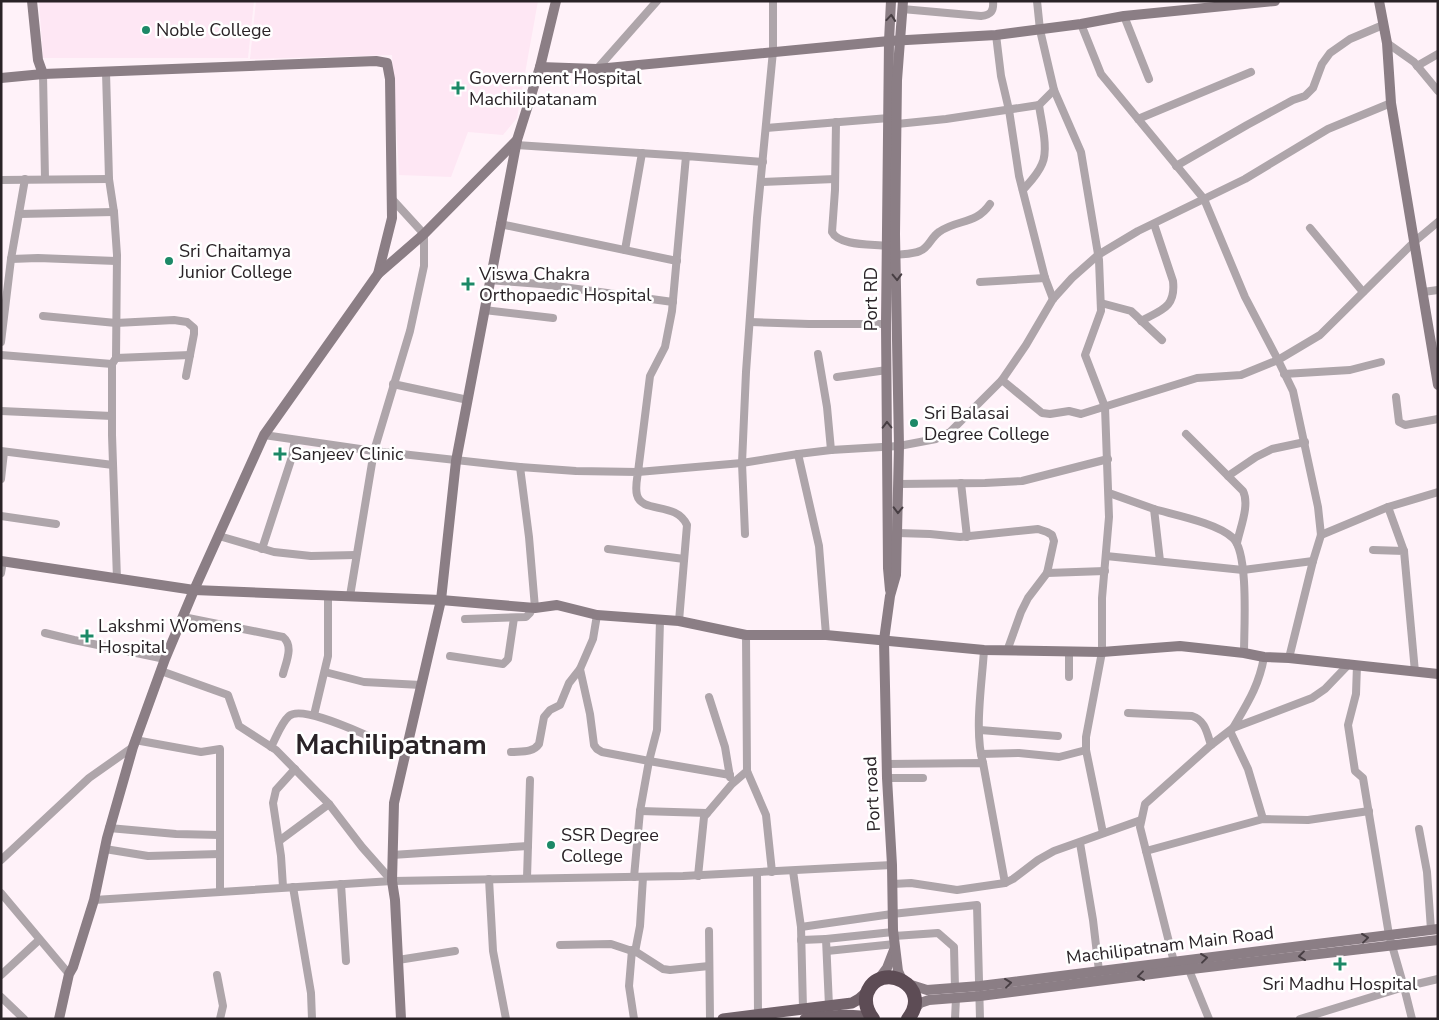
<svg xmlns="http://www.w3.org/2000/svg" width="1439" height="1020" viewBox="0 0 1439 1020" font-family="'Nunito Sans',sans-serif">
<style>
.built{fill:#fee7f4}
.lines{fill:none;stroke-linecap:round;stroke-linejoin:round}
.street{stroke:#aea5aa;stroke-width:8}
.secondary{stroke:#8b7e85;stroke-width:10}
.primary{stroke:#72636b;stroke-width:11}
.highway{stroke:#5d4c55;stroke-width:14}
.oneway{stroke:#473e43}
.poi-dot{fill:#1c8967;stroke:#fff;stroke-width:2}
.labels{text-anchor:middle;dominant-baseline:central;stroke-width:5;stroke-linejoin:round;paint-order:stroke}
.poi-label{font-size:18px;fill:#2a2327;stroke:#fff;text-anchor:start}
.street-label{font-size:18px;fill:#2a2327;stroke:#fff}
.town-label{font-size:28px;font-weight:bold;fill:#2a2327;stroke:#fff}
</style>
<rect width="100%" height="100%" fill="#fff2f9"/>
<!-- built -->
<g class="built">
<path d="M39,1H254L248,58H43Z"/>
<path d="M256,1H538L517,118L503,135L468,132L451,177L399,175L392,55L250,59Z"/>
</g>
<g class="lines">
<!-- street -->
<g class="street">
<path d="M1037,1L1040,30L1054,90L1081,152L1099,260L1101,311L1085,355L1105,407L1109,517L1102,598V652L1086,737V750L1103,833"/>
<path d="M902,9L981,16C991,15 994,11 993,1"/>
<path d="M1124,16L1149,79"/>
<path d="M996,35L1001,76L1009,110L1019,176L1045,278L1053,299"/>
<path d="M1387,43L1414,62L1438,91"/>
<path d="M1417,66L1438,54"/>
<path d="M597,69L657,1"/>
<path d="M106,72L109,179L114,212L117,255L116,358L112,364V435L117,579"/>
<path d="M43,74L45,179"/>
<path d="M1138,119L1251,72"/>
<path d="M836,122L835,190L832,232C839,246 872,244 887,246"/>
<path d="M897,124L946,119L1039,105L1054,90"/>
<path d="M766,128L889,118"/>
<path d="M516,145L686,156"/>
<path d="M763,162L686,156L672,311L665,347L650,376L638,472L742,463L798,454L819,546L826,635"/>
<path d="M1176,166L1247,125L1293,100L1305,96L1313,88L1322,64L1330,53L1350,39L1383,25"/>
<path d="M1,180L109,179"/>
<path d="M761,182L835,179"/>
<path d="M1023,190C1030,182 1038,174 1042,164C1049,149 1041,121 1039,105"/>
<path d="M19,214L114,212"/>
<path d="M500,224L677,261"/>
<path d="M1310,228L1363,292"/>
<path d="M625,250L642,153"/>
<path d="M896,255C903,254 913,254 920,251C929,248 931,237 939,232C957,219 976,225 990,204"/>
<path d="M11,259L38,258L116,261"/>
<path d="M489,280L541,284L673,302"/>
<path d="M980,282L1045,278"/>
<path d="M1423,292L1438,290"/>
<path d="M1101,303L1131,311L1162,340"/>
<path d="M484,310L553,318"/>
<path d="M43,316L116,323L174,320L187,322L194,328V334L186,376"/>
<path d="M1141,321C1161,310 1176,308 1173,281L1154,224"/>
<path d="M750,322L809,324H886"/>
<path d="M1,342L11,259L25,179"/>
<path d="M818,354L827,407L831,450"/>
<path d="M1,355L112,364"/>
<path d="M116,358L190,355"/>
<path d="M1284,374L1350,370L1381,362"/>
<path d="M837,377L887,370"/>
<path d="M1002,380L1042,413L1050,414L1069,411L1081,414L1197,378L1241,375L1278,360L1245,297L1204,199L1101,74L1081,24"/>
<path d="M393,384L468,400"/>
<path d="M1396,397L1399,422L1405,425L1438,419"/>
<path d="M1,411L112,416"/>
<path d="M1186,434L1243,491C1250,505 1240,528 1237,543"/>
<path d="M264,435L374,451L520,467"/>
<path d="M1,451L113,465"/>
<path d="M798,454L831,450L899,446L936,439L950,432L1002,380L1026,345L1053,299L1072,278L1098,255L1138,231L1245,179L1328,129L1391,103"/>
<path d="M1228,476L1256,457L1272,449L1305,442"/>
<path d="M1,479L4,452"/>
<path d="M961,483L967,537"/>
<path d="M898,484L985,483L1022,481L1108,459"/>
<path d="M1109,493L1154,509"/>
<path d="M1388,507L1404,551"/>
<path d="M1,516L56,524"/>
<path d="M897,533L930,534L960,537L1038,529L1047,532L1052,535L1054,541L1047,573L1028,598L1021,612L1007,651"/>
<path d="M745,534L742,463L746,372L757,218L773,51V1"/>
<path d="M1321,535L1388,507L1438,492"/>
<path d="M219,536L274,552L311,556L356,555"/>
<path d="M262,549L291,460L295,440"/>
<path d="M608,549L684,559"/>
<path d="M1373,550L1404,551L1415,672"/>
<path d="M1106,556L1243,570L1313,561"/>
<path d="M1160,561L1154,509C1175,515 1217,523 1233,538C1249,553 1244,630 1244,653"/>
<path d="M1,573L3,561"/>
<path d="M1047,573L1105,571"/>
<path d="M350,596L374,451L410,331L424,266V234L392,199"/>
<path d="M535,608L529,537L520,467L576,471L638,472C637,479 635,488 637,495C642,514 676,501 687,525L679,621"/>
<path d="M597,615L593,639L580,669L590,714L594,745L597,749L602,752L649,761L640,811L634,877"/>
<path d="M183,617L283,637C294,646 286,662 283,674"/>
<path d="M465,619L526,617L530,613L533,607"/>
<path d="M660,620L657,730L649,761L730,775"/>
<path d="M45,633L74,640L165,659"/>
<path d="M746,635L747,771L766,815L772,872"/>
<path d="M450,656L503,664L508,659L514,618"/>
<path d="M1264,657C1259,686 1247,704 1233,728L1312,698L1325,689L1349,664"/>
<path d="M1289,658L1313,561L1321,535L1318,507L1293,391L1278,360L1320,335L1414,242L1438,222"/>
<path d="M1357,665L1356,694L1348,725L1355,771L1363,778L1389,935L1404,987L1438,979"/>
<path d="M161,671L228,695L239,726L276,750L329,804L362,847L392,881"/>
<path d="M325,672L364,682L421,685"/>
<path d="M1069,677V652"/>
<path d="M709,697L725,747L730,777"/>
<path d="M1128,713L1192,716C1205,720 1207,733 1211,745"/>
<path d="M314,715L328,656V596"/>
<path d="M980,730L1058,736"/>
<path d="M1230,731L1248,769L1263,819"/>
<path d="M135,740L201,752L220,749V891"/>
<path d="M271,747C276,738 281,723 289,716C301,705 356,731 371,737"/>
<path d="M511,752C521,751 533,753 539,744L544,717L550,710L560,705L569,683L580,669"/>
<path d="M981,754L1019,753L1059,757L1086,750"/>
<path d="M983,763C974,732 982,683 984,650"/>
<path d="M887,764L983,763L1005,883"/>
<path d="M887,778H923"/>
<path d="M640,811L707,813"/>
<path d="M109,828L176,834L220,835"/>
<path d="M1419,829L1427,872L1431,930"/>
<path d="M279,841L329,804"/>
<path d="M1080,843L1093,920L1099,971"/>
<path d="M105,849L148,856L220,854"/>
<path d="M1146,851L1263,819L1308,820L1369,811"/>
<path d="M392,855L528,846"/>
<path d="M1,860L89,778L133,747"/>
<path d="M793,871L801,927L803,1009"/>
<path d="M757,873L758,1014"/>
<path d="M698,876L704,817L732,784L747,771"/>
<path d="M527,878L530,780"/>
<path d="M489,879L493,951L506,1019"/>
<path d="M341,884L346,961"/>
<path d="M893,884L911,883L957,890L1005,883L1013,879L1038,860L1054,851L1141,820"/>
<path d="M283,887L281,856L273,803L276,790L295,769"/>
<path d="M293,887L311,993L312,1019"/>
<path d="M1,893L69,974"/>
<path d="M94,900L392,881L683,876L892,865"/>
<path d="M801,927L892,914L977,905L980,1019"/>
<path d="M709,931L710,1019"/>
<path d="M894,936L938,933L954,947L955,988"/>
<path d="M801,940L826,939"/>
<path d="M560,945L611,944L638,953L663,969L670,970L709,966"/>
<path d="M632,950L629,986L634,1019"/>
<path d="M827,951L895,944"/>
<path d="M635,952L640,926L643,877"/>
<path d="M398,960L455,951"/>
<path d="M1174,962L1140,827L1145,804L1211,745L1233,728"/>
<path d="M1187,965L1209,1019"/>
<path d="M1,975L39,940"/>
<path d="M217,975L223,1006L220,1019"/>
<path d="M1,997L24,1019"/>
<path d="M829,1006L826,939L893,932"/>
<path d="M955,1019L956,998"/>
<path d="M1300,1019L1404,987L1412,1019"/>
</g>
<!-- secondary -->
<g class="secondary">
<path d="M32,1L38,60L43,74"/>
<path d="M1379,1L1387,43L1391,103L1438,385"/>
<path d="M540,67L556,1"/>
<path d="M1,78L43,74L376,61L387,63L390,79L392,218L378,274L264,435L194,590L165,659L133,747L107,838L94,900L73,967L69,974L59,1019"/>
<path d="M378,274L424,234L517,140L540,67L597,69L889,41L996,35L1081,24L1124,16L1275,1"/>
<path d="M1,561L194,590L441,600L535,608L557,605L597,615L679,621L746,635H826L984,650L1102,652L1180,646L1244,653L1264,657L1289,658L1438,674"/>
<path d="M890,590L888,568L886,324L889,41L891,1"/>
<path d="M878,980L887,968L894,950"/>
<path d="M902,980L898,971L893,930L892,865L887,778L884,640L890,596L896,575L897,533L899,446L895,234L897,80L903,1"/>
<path d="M908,984L927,990L980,986L1438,929"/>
<path d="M912,1013L920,1003L929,1000L980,996L1175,971L1438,940"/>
<path d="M401,1019L395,900L392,881L394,803L441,600L456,461L517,140"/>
</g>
<!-- primary -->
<g class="primary">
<path d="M723,1019L852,1003L859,999L868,991"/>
<path d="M805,1019C827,1016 851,1013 872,1018"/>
</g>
<!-- highway -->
<path class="highway" d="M873,1019C867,1011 864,1003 867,993C880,959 934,986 908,1019"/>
</g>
<!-- one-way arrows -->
<defs><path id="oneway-chevron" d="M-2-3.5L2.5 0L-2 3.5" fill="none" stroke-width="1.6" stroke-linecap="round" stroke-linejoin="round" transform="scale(1.25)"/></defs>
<g class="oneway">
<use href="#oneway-chevron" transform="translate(891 18) rotate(-85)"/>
<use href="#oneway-chevron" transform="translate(897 277) rotate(88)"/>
<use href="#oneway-chevron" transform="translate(887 425) rotate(-91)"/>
<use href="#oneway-chevron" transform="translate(898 510) rotate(91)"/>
<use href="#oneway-chevron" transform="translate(1365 938) rotate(-7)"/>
<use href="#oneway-chevron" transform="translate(1302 956) rotate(173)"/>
<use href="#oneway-chevron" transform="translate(1204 958) rotate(-7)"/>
<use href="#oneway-chevron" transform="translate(1141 976) rotate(173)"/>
<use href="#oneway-chevron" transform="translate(1008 983) rotate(-7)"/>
</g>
<!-- markers -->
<g class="poi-dot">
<circle cx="146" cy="30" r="5"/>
<path d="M455.5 80.5h5v5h5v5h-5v5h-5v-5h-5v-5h5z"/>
<circle cx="169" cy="261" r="5"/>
<path d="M465.5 276.5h5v5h5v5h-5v5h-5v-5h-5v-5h5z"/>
<circle cx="914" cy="423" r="5"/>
<path d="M277.5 446.5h5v5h5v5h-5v5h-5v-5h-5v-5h5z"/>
<path d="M84.5 628.5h5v5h5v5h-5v5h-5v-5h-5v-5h5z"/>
<circle cx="551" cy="845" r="5"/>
<path d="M1337.5 956.5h5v5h5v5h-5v5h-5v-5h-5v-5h5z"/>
</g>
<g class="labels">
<!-- poi labels -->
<g class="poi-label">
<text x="156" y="30">Noble College</text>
<text x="469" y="78">Government Hospital<tspan x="469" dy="21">Machilipatanam</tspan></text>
<text x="179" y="251">Sri Chaitamya<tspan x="179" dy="21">Junior College</tspan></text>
<text x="479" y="274">Viswa Chakra<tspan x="479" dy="21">Orthopaedic Hospital</tspan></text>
<text x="924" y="413">Sri Balasai<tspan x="924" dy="21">Degree College</tspan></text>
<text x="291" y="454">Sanjeev Clinic</text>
<text x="98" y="626">Lakshmi Womens<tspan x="98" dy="21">Hospital</tspan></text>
<text x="561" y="835">SSR Degree<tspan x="561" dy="21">College</tspan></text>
<text x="1340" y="984" text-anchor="middle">Sri Madhu Hospital</text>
</g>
<!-- street labels -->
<g class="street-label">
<text transform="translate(871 299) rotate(-90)">Port RD</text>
<text transform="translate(872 794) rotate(-93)">Port road</text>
<text transform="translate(1170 945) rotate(-7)">Machilipatnam Main Road</text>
</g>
<!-- town labels -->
<g class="town-label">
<text x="391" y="745">Machilipatnam</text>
</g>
</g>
<!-- border -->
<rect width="1439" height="1020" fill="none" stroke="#2a2327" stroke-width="5"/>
</svg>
